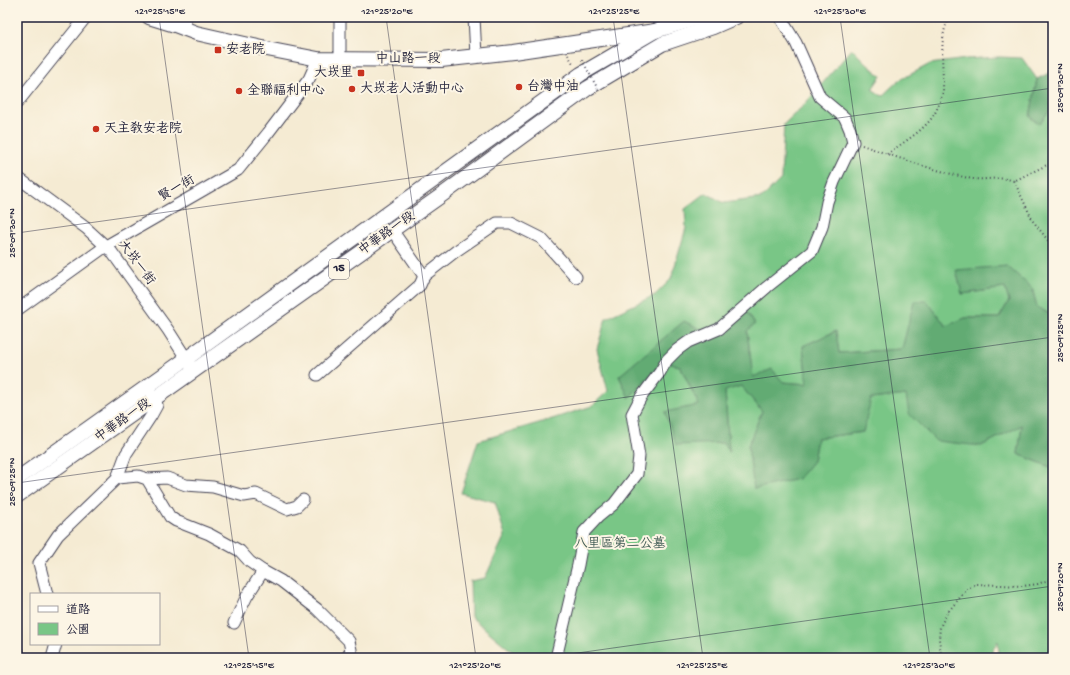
<svg xmlns="http://www.w3.org/2000/svg" width="1070" height="675" viewBox="0 0 1070 675" font-family="'Gochi Hand','LXGW WenKai TC',sans-serif">
<style>
.green{fill:#79c686;stroke:#4e7460}
.forest{fill:#62ab73;stroke:#426657}
.lines{fill:none;stroke-linecap:round;stroke-linejoin:round}
.minor-casing{stroke:#424052;stroke-width:13}
.major-casing{stroke:#424052;stroke-width:16}
.path{stroke:#424052;stroke-width:2;stroke-dasharray:1 3;stroke-linecap:butt}
.minor{stroke:#fff;stroke-width:11}
.major{stroke:#fff;stroke-width:14}
.path-bridge{stroke:#424052;stroke-width:2;stroke-dasharray:1 3;stroke-linecap:butt}
.ticks{fill:none;stroke:#22223b;stroke-width:1;stroke-opacity:0.45}
.poi-dot{fill:#c8321e;stroke:#fcf5e5;stroke-width:1.5}
.labels{text-anchor:middle;dominant-baseline:central;stroke-width:4;stroke-linejoin:round;paint-order:stroke}
.shield{fill:#fcf5e5;stroke:#63616e;stroke-width:1}
.shield-label{font-size:12px;font-weight:bold;fill:#22223b}
.poi-label{font-size:13px;fill:#22223b;stroke:#fcf5e5;text-anchor:start}
.street-label{font-size:13px;fill:#22223b;stroke:#fcf5e5}
.park-label{font-size:13px;fill:#405b55;stroke:#fcf5e5}
.neatline{fill:none;stroke:#22223b;stroke-width:1.5}
.ticks-label{font-size:10px;text-anchor:middle;fill:#22223b}
</style>
<rect width="100%" height="100%" fill="#fcf5e5"/>
<filter id="ink" filterUnits="userSpaceOnUse"><feTurbulence type="fractalNoise" baseFrequency=".025" numOctaves="2"/><feDisplacementMap in="SourceGraphic" scale="8" xChannelSelector="R" yChannelSelector="G"/><feConvolveMatrix kernelMatrix="1 2 1 2 8 2 1 2 1" color-interpolation-filters="sRGB"/></filter>
<filter id="wash" filterUnits="userSpaceOnUse"><feTurbulence type="fractalNoise" baseFrequency=".012" numOctaves="4" result="noise"/><feDisplacementMap in="SourceGraphic" scale="16" xChannelSelector="R" yChannelSelector="G"/><feGaussianBlur stdDeviation="0.9" result="paint"/><feColorMatrix in="noise" values="0 0 0 0 0 0 0 0 0 0 0 0 0 0 0 0 0 1.4 0 .05"/><feComposite in="paint" operator="in"/></filter>
<g filter="url(#wash)">
<rect width="100%" height="100%" fill="#f5ebd3"/>
<!-- green -->
<path class="green" d="M852,49L868,65L881,76L872,89L882,96L898,81L930,64L966,59L999,57L1022,58L1037,79L1030,117L1038,124L1050,110L1053,97V316L1037,307L1032,288L957,270L962,294L1005,288L1009,301L999,318H965L946,327L927,301L902,349L839,353L836,331L803,346L807,384L783,382L753,377L747,331L712,335L619,376L629,397L662,362L680,366L699,405L729,450L725,390L741,386L762,411L748,446L813,461L817,438L863,432L870,399L906,395L981,446L1022,425L1018,454L1053,468V658H996L999,653L998,641L988,658H520L471,617L470,581L485,578L505,535L495,502L461,493L478,441L552,419L592,406L608,391L597,349L606,318L655,295L671,279L686,228L685,209L706,193L724,203L762,198L781,179L784,124L804,105Z"/>
<!-- forest -->
<g class="forest">
<path d="M1053,71V97L1050,110L1039,124L1030,117L1037,79Z"/>
<path d="M1007,266L1032,288L1037,307L1053,316V468L1018,454L1022,425L981,446L936,441L909,414L906,395L871,399L863,432L817,438L813,461L798,479L754,489L748,446L762,411L741,386L725,391L729,452L724,443L676,445L665,412L699,405L680,366L662,362L629,398L619,376L684,321L712,335L743,306L755,324L747,331L753,377L772,369L783,382L807,384L803,346L836,331L839,353L902,349L914,301H927L946,326L965,318H999L1009,301L1005,288L962,294L956,270Z"/>
</g>
</g>
<g filter="url(#ink)">
<g class="lines">
<!-- minor casing -->
<g class="minor-casing">
<g id="minor">
<path d="M340,17V59"/>
<path d="M474,17L476,56"/>
<path d="M185,28V17"/>
<path d="M17,103L86,17"/>
<path d="M17,177L86,228L111,251L168,330L191,366"/>
<path d="M424,276L456,251L497,223H511L541,238L576,277"/>
<path d="M17,310L106,246L238,170L268,133L309,79L318,59"/>
<path d="M317,375L420,285L424,276L392,230"/>
<path d="M117,478L138,476L147,479L170,517L176,521L209,534L240,551L250,562L263,571L281,581L317,609L349,641L351,650L347,658"/>
<path d="M147,479L167,478L186,485L213,487L244,496L256,494L287,509L297,506L303,500"/>
<path d="M47,594L39,563L58,535L117,478L126,454L151,416L157,405L155,398L152,394"/>
<path d="M234,623L247,596L263,571"/>
<path d="M52,658L56,644"/>
<path d="M556,658L578,565L584,532L598,517L614,504L637,474L639,456L632,414L641,397L660,372L667,360L677,350L688,342L719,329L767,287L812,251L822,227L827,202L834,182L853,142L850,130L845,118L820,97L796,43L780,17"/>
</g>
</g>
<!-- major casing -->
<g class="major-casing">
<g id="major">
<path d="M149,17L175,25L196,33L267,49L318,59L441,60L513,52L655,31L701,17"/>
<path d="M17,479L186,359L581,74L655,31"/>
<path d="M17,496L442,195L588,88L662,44L713,27L736,17"/>
</g>
</g>
<!-- path -->
<g class="path">
<path d="M568,55L574,65"/>
<path d="M862,145C895,157 933,170 968,178C983,182 999,175 1014,181L1047,165L1053,164"/>
<path d="M887,154C905,141 928,129 937,109C939,104 942,97 943,91C944,74 937,27 952,17"/>
<path d="M1014,181L1033,221L1053,247"/>
<path d="M946,658L941,654L939,639L940,627L947,613L968,588L976,584L1023,586L1038,584L1053,578"/>
</g>
<!-- minor -->
<use href="#minor" class="minor"/>
<!-- major -->
<use href="#major" class="major"/>
<!-- path-bridge -->
<path class="path-bridge" d="M582,60L599,91"/>
</g>
</g>
<!-- ticks -->
<path class="ticks" d="M159,17L249,658M386,17L476,658M613,17L703,658M840,17L930,658M17,233L1053,88M17,483L1053,337M17,619L23,658M542,658L1053,586"/>
<!-- markers -->
<g class="poi-dot">
<rect x="214" y="46" width="8" height="8" rx="2"/>
<rect x="357" y="69" width="8" height="8" rx="2"/>
<circle cx="519" cy="87" r="4"/>
<circle cx="352" cy="89" r="4"/>
<circle cx="239" cy="91" r="4"/>
<circle cx="96" cy="129" r="4"/>
</g>
<g class="labels">
<!-- shield labels -->
<rect class="shield" x="329" y="259" width="20" height="20" rx="3"/>
<g class="shield-label">
<text x="339" y="269">15</text>
</g>
<!-- poi labels -->
<g class="poi-label">
<text x="226" y="50">安老院</text>
<text x="353" y="73" text-anchor="end">大崁里</text>
<text x="527" y="87">台灣中油</text>
<text x="360" y="89">大崁老人活動中心</text>
<text x="247" y="91">全聯福利中心</text>
<text x="104" y="129">天主教安老院</text>
</g>
<!-- street labels -->
<g class="street-label">
<text x="408" y="59">中山路一段</text>
<text transform="translate(177 189) rotate(-30)">賢一街</text>
<text transform="translate(387 234) rotate(-35)">中華路一段</text>
<text transform="translate(136 263) rotate(53)">大崁一街</text>
<text transform="translate(123 421) rotate(-35)">中華路一段</text>
</g>
<!-- park labels -->
<g class="park-label">
<text x="620" y="544">八里區第二公墓</text>
</g>
</g>
<!-- margin -->
<rect width="1070" height="675" fill="none" stroke="#fcf5e5" stroke-width="44"/>
<!-- legend -->
<rect x="30" y="593" width="130" height="52" fill="#fcf5e5" stroke="#a5a1a1"/>
<rect x="38" y="606" width="20" height="6" fill="#ffffff" stroke="#a5a1a1"/>
<text x="66" y="613" font-size="12" fill="#22223b">道路</text>
<rect x="38" y="623" width="20" height="12" fill="#79c686" stroke="#a5a1a1"/>
<text x="66" y="633" font-size="12" fill="#22223b">公園</text>
<rect x="22" y="22" width="1026" height="631" class="neatline"/>
<g class="ticks-label">
<text x="160" y="14">121°25'15"E</text>
<text x="387" y="14">121°25'20"E</text>
<text x="614" y="14">121°25'25"E</text>
<text x="840" y="14">121°25'30"E</text>
<text transform="translate(1059 88) rotate(-90)" y="4">25°09'30"N</text>
<text transform="translate(11 233) rotate(-90)" y="4">25°09'30"N</text>
<text transform="translate(1059 338) rotate(-90)" y="4">25°09'25"N</text>
<text transform="translate(11 482) rotate(-90)" y="4">25°09'25"N</text>
<text transform="translate(1059 587) rotate(-90)" y="4">25°09'20"N</text>
<text x="249" y="668">121°25'15"E</text>
<text x="475" y="668">121°25'20"E</text>
<text x="702" y="668">121°25'25"E</text>
<text x="929" y="668">121°25'30"E</text>
</g>
</svg>
